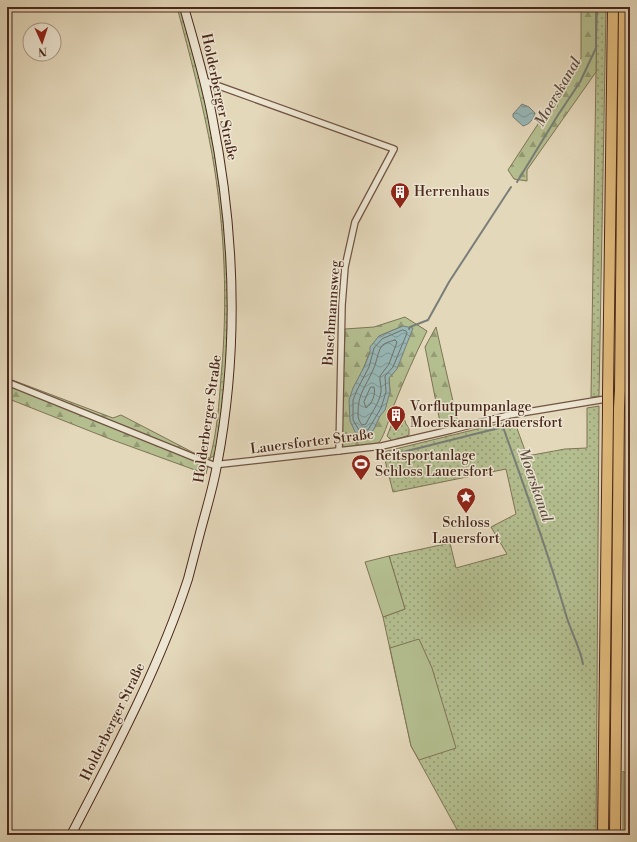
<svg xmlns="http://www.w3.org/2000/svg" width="637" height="842" viewBox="0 0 637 842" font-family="'Libre Bodoni',serif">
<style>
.grass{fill:url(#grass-dots);stroke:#807455}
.forest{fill:url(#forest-firs);stroke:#807455;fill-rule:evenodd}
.garden{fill:#b4bf90;stroke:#807455}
.water{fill:url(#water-waves);stroke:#797e78}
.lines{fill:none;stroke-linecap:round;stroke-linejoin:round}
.shore{stroke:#717068;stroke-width:1}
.stream{stroke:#797e78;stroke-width:2}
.street-casing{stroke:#715442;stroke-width:8}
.secondary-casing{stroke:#4b281a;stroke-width:10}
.highway-casing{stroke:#4b281a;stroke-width:12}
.street{stroke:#ede6d3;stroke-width:5.5}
.secondary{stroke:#ede6d3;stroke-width:8}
.highway{stroke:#e2bc7e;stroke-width:10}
.highway-bridge-casing{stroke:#4b281a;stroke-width:12;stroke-linecap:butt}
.highway-bridge{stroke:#e2bc7e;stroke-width:10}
.labels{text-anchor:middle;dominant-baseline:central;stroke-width:3;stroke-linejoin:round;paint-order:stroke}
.street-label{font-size:14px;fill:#4b281a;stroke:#ede6d3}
.poi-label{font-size:14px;fill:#4b281a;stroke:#ede6d3;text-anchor:start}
.water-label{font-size:15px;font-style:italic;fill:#5e4c41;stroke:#ede6d3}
</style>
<defs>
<pattern id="grass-dots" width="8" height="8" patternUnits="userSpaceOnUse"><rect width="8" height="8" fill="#b4bf90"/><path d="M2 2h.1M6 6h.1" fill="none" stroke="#949b75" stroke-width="1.8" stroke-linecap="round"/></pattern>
<pattern id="forest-firs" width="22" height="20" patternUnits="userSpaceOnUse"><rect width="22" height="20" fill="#b4bf90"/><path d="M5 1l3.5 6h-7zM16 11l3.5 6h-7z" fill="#949b75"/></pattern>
<pattern id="water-waves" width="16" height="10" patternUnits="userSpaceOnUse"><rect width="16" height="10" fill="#97b8b7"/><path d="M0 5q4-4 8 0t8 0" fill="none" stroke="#7d9694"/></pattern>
</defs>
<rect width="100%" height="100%" fill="#e4d8bb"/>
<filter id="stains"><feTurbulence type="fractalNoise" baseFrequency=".005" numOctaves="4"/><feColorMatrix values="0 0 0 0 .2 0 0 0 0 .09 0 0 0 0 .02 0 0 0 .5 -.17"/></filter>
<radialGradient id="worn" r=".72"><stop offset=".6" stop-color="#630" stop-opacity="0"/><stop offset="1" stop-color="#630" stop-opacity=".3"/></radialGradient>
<!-- grass -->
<g class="grass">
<path d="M177,7H182L210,120L223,199L228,268L227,357L223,405L216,451L214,456L210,458C217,432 219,404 221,377C228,303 225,228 212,154C203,104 190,56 177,7Z"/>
<path d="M597,7H606L599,396L591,397Z"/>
<path d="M599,406L596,835H460L411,746L383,617L405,609L389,556L450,543L456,568L507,554L491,527L516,514L506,469L393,492L383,452L514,420L527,456L565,449L587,448V408Z"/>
<path d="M397,411L402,412L406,424L409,428V435L392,441L387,436Z"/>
<path d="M623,771L630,778V835H623Z"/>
</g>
<!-- forest -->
<g class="forest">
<path d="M581,7H597L596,72L527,170V181L514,179L508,170L581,58Z"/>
<path d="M405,317L427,331C415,355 404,380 394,405C389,418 386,432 379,443L345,447L342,445L341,437L345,329L374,327ZM403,326C402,347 404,362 389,378L390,392L374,429L353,388L359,379L370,352L379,336Z"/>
<path d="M436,327L458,423L441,427L425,347Z"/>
<path d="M7,378L113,418L121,415L196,454L210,458L206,474L110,439L9,399L7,401Z"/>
</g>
<!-- garden -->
<g class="garden">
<path d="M389,556L405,609L383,617L365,562Z"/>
<path d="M419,639L432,668L456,748L419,760L411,746L390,648Z"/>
</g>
<!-- water -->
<g class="water">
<path d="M522,104L529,107L535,113C534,119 530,124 523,126L513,117V114Z"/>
<path d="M403,326L413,328L397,369L389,378L390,392L385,410L380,416L374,429L369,435L356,434L350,421L349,400L353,388L365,365L370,352V347L379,336Z"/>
</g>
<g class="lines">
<!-- shore -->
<g class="shore">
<path d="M403,330L406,331L407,333L393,367L385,376L386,392L381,408L368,430H359L353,420V400L357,390L369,367L374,348L382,339Z"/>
<path d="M395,340L397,342L389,364L380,376C379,381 382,387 381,392C379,404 371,413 366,424L362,425C359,421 358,418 358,414C358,393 365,388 373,370C376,364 377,356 380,349C382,343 389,342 395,340Z"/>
<path d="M371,387H374C376,394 372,404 366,408L364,402Z"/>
</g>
<!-- stream -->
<g class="stream">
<path d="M517,182L558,115L580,82L596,48V7"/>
<path d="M409,329L410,327L428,320L449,282L511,187"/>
<path d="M387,456L503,427C525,489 548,551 566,615C571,632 580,647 583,664"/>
</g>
<!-- street casing -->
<g class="street-casing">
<g id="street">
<path d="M205,81L394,149L355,222L345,267L342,305L339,451"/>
<path d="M7,382L213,465L382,446L451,430L509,415L630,395"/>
</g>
</g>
<!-- secondary casing -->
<g class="secondary-casing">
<path id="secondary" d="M71,835C114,752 159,668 188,579C192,564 196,548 200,533C206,510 213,488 217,465C239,350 235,231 212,116C205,79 194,43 184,7"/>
</g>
<!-- highway casing -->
<g class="highway-casing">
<g id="highway">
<path d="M620,390L624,7"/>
<path d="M608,393L613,7"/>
<path d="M603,835L608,410"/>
<path d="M615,835L619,408"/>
</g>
</g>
<!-- street -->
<use href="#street" class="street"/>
<!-- secondary -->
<use href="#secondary" class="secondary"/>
<!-- highway -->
<use href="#highway" class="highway"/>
<!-- highway-bridge casing -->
<g class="highway-bridge-casing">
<g id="highway-bridge">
<path d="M619,408L620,390"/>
<path d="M608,410V393"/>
</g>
</g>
<!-- highway-bridge -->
<use href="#highway-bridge" class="highway-bridge"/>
</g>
<!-- icons -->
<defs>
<g id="building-pin" transform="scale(1)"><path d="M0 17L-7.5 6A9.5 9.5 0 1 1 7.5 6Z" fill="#8f2418" stroke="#ede6d3"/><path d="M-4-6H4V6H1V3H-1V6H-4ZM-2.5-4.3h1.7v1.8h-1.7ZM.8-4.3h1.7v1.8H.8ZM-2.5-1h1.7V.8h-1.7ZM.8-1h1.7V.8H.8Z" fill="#fff"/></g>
<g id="stadium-pin" transform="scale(1)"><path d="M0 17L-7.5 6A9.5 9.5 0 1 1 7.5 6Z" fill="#8f2418" stroke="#ede6d3"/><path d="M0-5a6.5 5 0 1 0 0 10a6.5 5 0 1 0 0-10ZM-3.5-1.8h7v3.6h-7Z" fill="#fff"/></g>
<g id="sight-pin" transform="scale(1)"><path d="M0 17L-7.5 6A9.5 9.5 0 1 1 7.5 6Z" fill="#8f2418" stroke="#ede6d3"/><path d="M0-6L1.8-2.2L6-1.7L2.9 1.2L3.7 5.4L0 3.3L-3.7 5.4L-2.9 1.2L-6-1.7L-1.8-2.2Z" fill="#fff"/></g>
</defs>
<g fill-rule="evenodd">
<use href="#building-pin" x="400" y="192"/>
<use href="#building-pin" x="396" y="415"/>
<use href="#stadium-pin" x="361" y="464"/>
<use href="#sight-pin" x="466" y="497"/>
</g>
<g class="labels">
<!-- street labels -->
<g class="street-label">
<text transform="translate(219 97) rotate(78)">Holderberger Straße</text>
<text transform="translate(332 313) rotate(-86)">Buschmannsweg</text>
<text transform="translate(208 419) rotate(-82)">Holderberger Straße</text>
<text transform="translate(312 442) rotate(-7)">Lauersforter Straße</text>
<text transform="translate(113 722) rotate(-64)">Holderberger Straße</text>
</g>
<!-- poi labels -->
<g class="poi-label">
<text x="414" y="192">Herrenhaus</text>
<text x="410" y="407">Vorflutpumpanlage<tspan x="410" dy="16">Moerskananl Lauersfort</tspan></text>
<text x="375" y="456">Reitsportanlage<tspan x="375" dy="16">Schloss Lauersfort</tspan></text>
<text x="466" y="523" text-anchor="middle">Schloss<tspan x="466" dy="16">Lauersfort</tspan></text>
</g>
<!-- water labels -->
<g class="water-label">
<text transform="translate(558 92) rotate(-60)">Moerskanal</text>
<text transform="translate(535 485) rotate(71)">Moerskanal</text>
</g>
</g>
<!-- margin -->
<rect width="637" height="842" fill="none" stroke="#e4d8bb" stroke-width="24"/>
<rect x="8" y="8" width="621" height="826" fill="none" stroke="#4b281a" stroke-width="2"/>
<rect x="12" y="12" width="613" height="818" fill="none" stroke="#4b281a"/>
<!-- north arrow -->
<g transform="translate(42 42) rotate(177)"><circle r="19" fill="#ede6d3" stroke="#ac9a89"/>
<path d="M0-3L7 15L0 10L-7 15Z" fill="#8f2418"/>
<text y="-6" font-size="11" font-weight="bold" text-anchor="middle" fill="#4b281a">N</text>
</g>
<rect width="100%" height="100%" filter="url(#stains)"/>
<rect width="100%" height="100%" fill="url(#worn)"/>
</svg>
